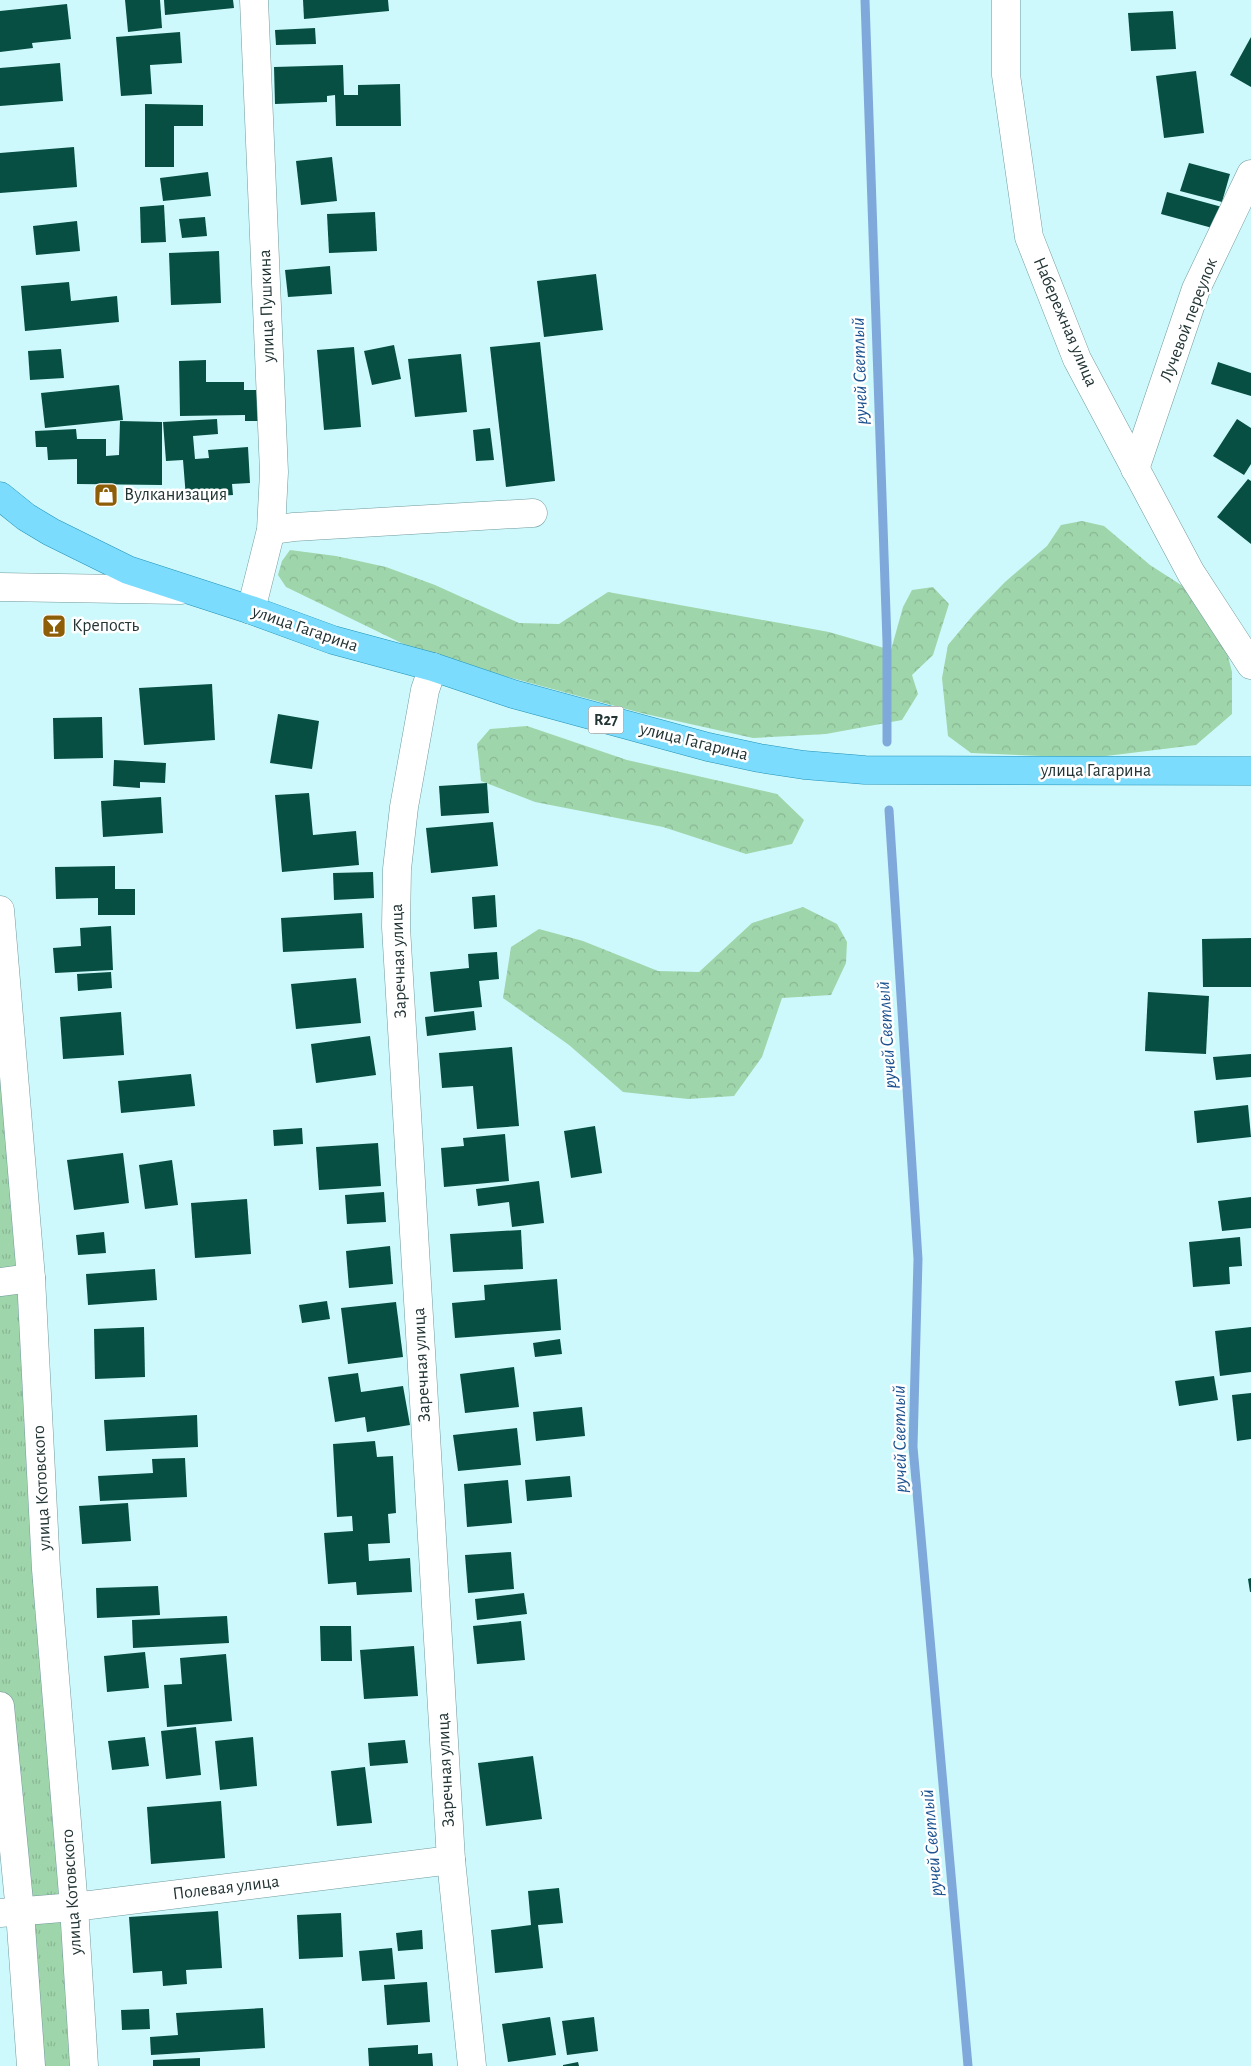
<svg xmlns="http://www.w3.org/2000/svg" width="1251" height="2066" viewBox="0 0 1251 2066" font-family="'Alegreya Sans',sans-serif">
<style>
.forest{fill:url(#forest-crowns)}
.park{fill:url(#park-tufts)}
.lines{fill:none;stroke-linecap:round;stroke-linejoin:round}
.stream{stroke:#80a9db;stroke-width:9}
.building{fill:#064f42}
.minor-casing{stroke:#719a9d;stroke-width:29}
.major-casing{stroke:#2392b6;stroke-width:29}
.minor{stroke:#fff;stroke-width:28}
.major{stroke:#7bdcfd;stroke-width:28}
.labels{text-anchor:middle;dominant-baseline:central;stroke-width:5;stroke-linejoin:round;paint-order:stroke}
.shield{fill:#fff;stroke:#657172;stroke-width:1}
.shield-label{font-size:16px;font-weight:bold;fill:#233435}
.street-label{font-size:18px;fill:#233435;stroke:#fff}
.poi-label{font-size:18px;fill:#233435;stroke:#fff;text-anchor:start}
.water-label{font-size:19px;font-style:italic;fill:#1e5391;stroke:#fff}
</style>
<defs>
<pattern id="forest-crowns" width="20" height="18" patternUnits="userSpaceOnUse" patternTransform="scale(1.25)"><rect width="20" height="18" fill="#9fd5aa"/><path d="M2 6a3 3 0 1 1 6 0M12 15a3 3 0 1 1 6 0" fill="none" stroke="#89b793"/></pattern>
<pattern id="park-tufts" width="24" height="20" patternUnits="userSpaceOnUse" patternTransform="scale(1.25)"><rect width="24" height="20" fill="#9fd5aa"/><path d="M3 7l-1-3M5 7V3M7 7l1-3M15 17l-1-3M17 17v-4M19 17l1-3" fill="none" stroke="#89b793"/></pattern>
</defs>
<rect width="100%" height="100%" fill="#cef9fc"/>
<!-- forest -->
<g class="forest">
<path d="M1082,521L1104,526L1150,565L1192,592L1223,636L1232,672V714L1196,745L1090,758L971,753L948,736L942,678L948,645L974,614L1005,582L1047,546L1061,525Z"/>
<path d="M290,550L336,556L386,567L435,585L519,623L559,624L608,592L829,632L891,650L903,607L912,590L933,587L949,604L933,655L912,675L918,694L902,720L826,734L753,738L641,713L426,655L286,587L278,575L282,561Z"/>
<path d="M527,726L627,760L777,794L804,820L792,844L746,854L663,827L535,802L481,781L477,744L490,729Z"/>
<path d="M803,907L837,924L847,942L846,963L831,995L782,998L762,1057L734,1096L688,1099L623,1092L569,1045L503,998L511,947L539,929L583,941L658,971L699,972L752,923Z"/>
</g>
<!-- park -->
<path class="park" d="M0,910L84,2066H31L0,1706Z"/>
<g class="lines">
<!-- stream -->
<g class="stream">
<path d="M865,0L887,642V742"/>
<path d="M889,810L918,1259L913,1447L968,2066"/>
</g>
</g>
<!-- building -->
<g class="building">
<path d="M125,0H160L162,28L128,32Z"/>
<path d="M164,0H233L234,8L165,15Z"/>
<path d="M303,0H388L389,11L304,19Z"/>
<path d="M67,4L71,39L32,43L33,48L0,52V11Z"/>
<path d="M1173,11L1176,49L1131,51L1128,13Z"/>
<path d="M315,28L316,44L276,45L275,30Z"/>
<path d="M180,32L182,63L150,65L152,94L121,96L116,37Z"/>
<path d="M1251,37V87L1230,75Z"/>
<path d="M60,63L63,101L0,106V68Z"/>
<path d="M343,65L344,95H358V85L400,84L401,126H336L335,95L327,96V102L275,104L274,67Z"/>
<path d="M1196,71L1204,133L1164,138L1156,76Z"/>
<path d="M145,104L203,105V126H174V167H145Z"/>
<path d="M74,147L77,187L0,193V153Z"/>
<path d="M332,157L337,201L301,205L296,161Z"/>
<path d="M1189,163L1230,174L1222,202L1180,191Z"/>
<path d="M208,172L211,196L163,201L160,178Z"/>
<path d="M1167,192L1222,207L1216,229L1161,214Z"/>
<path d="M164,205L166,242L141,243L140,207Z"/>
<path d="M375,212L377,251L329,253L327,214Z"/>
<path d="M205,217L207,236L182,238L179,219Z"/>
<path d="M77,221L80,251L36,255L33,226Z"/>
<path d="M219,251L221,303L171,305L169,253Z"/>
<path d="M330,266L332,294L288,297L285,270Z"/>
<path d="M596,274L603,330L544,337L537,281Z"/>
<path d="M69,282L71,301L117,296L119,322L25,331L21,286Z"/>
<path d="M540,342L555,481L506,487L490,347Z"/>
<path d="M394,345L401,379L372,385L364,351Z"/>
<path d="M354,347L361,427L324,430L317,350Z"/>
<path d="M61,349L64,378L30,380L28,351Z"/>
<path d="M461,354L467,412L415,417L408,359Z"/>
<path d="M206,360V382H244V390H265L266,421H245V415L180,416L179,361Z"/>
<path d="M1218,362L1251,373V396L1211,384Z"/>
<path d="M119,385L123,420L45,428L41,393Z"/>
<path d="M217,419L218,434L193,436L195,459L209,458L208,450L248,447L250,483L232,484L233,495L186,498L183,460L166,461L163,422Z"/>
<path d="M1237,419L1251,428V464L1244,475L1213,456Z"/>
<path d="M120,421L162,422V485L77,484V459L48,460L47,447H36L35,431L76,429L77,439H106V456L119,455Z"/>
<path d="M490,428L494,460L476,461L473,430Z"/>
<path d="M1248,479L1251,481V544L1217,517Z"/>
<path d="M212,684L215,740L144,745L139,688Z"/>
<path d="M278,714L319,721L312,769L270,763Z"/>
<path d="M102,717L103,758L54,759L53,718Z"/>
<path d="M114,760L166,763L165,783L140,782V788L113,786Z"/>
<path d="M487,783L489,813L441,816L439,786Z"/>
<path d="M309,793L313,835L356,831L359,865L282,872L275,795Z"/>
<path d="M161,797L163,833L103,837L101,801Z"/>
<path d="M493,822L498,866L431,873L426,828Z"/>
<path d="M115,866V889H135V915H98V898L56,899L55,867Z"/>
<path d="M373,872L374,898L334,900L333,873Z"/>
<path d="M495,895L497,927L474,929L472,897Z"/>
<path d="M362,913L364,948L283,952L281,918Z"/>
<path d="M111,926L113,970L55,973L53,948L81,946L80,928Z"/>
<path d="M1251,938V987H1203L1202,939Z"/>
<path d="M497,952L499,979L479,981L482,1007L434,1012L430,972L469,968L468,954Z"/>
<path d="M111,972L112,988L78,991L77,974Z"/>
<path d="M356,978L361,1023L296,1029L291,984Z"/>
<path d="M1148,992L1209,996L1206,1054L1145,1051Z"/>
<path d="M474,1011L476,1030L427,1036L425,1017Z"/>
<path d="M121,1012L124,1055L63,1059L60,1017Z"/>
<path d="M370,1036L376,1075L316,1083L311,1044Z"/>
<path d="M512,1047L519,1126L477,1129L473,1086L442,1088L439,1053Z"/>
<path d="M1251,1054V1077L1216,1080L1213,1057Z"/>
<path d="M191,1074L195,1106L121,1113L118,1081Z"/>
<path d="M1248,1105L1251,1137L1197,1143L1194,1111Z"/>
<path d="M595,1126L602,1173L571,1178L564,1131Z"/>
<path d="M302,1128L303,1144L274,1146L273,1130Z"/>
<path d="M505,1134L509,1181L444,1187L441,1148L464,1146L463,1138Z"/>
<path d="M378,1143L381,1186L319,1190L316,1147Z"/>
<path d="M123,1153L129,1203L74,1210L67,1160Z"/>
<path d="M172,1160L178,1205L145,1209L139,1165Z"/>
<path d="M539,1181L544,1223L512,1227L509,1202L478,1206L476,1189Z"/>
<path d="M384,1192L386,1222L347,1224L345,1195Z"/>
<path d="M1251,1197V1228L1222,1231L1218,1201Z"/>
<path d="M247,1199L251,1254L195,1258L191,1203Z"/>
<path d="M521,1230L523,1269L453,1272L450,1234Z"/>
<path d="M104,1232L106,1253L78,1255L76,1235Z"/>
<path d="M1240,1237L1242,1266L1229,1267L1230,1284L1193,1287L1189,1242Z"/>
<path d="M390,1246L393,1284L349,1288L346,1251Z"/>
<path d="M155,1269L157,1300L88,1305L86,1274Z"/>
<path d="M557,1279L561,1330L455,1338L452,1303L485,1300L484,1285Z"/>
<path d="M327,1301L330,1319L302,1323L299,1305Z"/>
<path d="M396,1302L403,1357L348,1364L341,1308Z"/>
<path d="M144,1327L145,1377L95,1379L94,1329Z"/>
<path d="M1251,1327V1372L1220,1376L1215,1331Z"/>
<path d="M560,1339L562,1354L535,1357L533,1343Z"/>
<path d="M514,1367L519,1407L465,1413L460,1374Z"/>
<path d="M358,1373L361,1392L403,1386L410,1425L367,1432L365,1417L335,1422L328,1377Z"/>
<path d="M1214,1376L1218,1400L1179,1406L1175,1381Z"/>
<path d="M1251,1393V1439L1237,1441L1232,1395Z"/>
<path d="M582,1407L585,1436L536,1441L533,1412Z"/>
<path d="M197,1415L198,1447L106,1451L104,1420Z"/>
<path d="M517,1428L521,1465L458,1471L453,1435Z"/>
<path d="M375,1441L377,1457L393,1456L396,1513L388,1514L390,1543L368,1544L369,1561L410,1558L412,1592L357,1595L356,1582L328,1584L324,1533L353,1531L352,1516L337,1517L333,1444Z"/>
<path d="M185,1458L187,1497L100,1501L98,1476L153,1473L152,1459Z"/>
<path d="M570,1476L572,1497L527,1501L525,1480Z"/>
<path d="M508,1480L512,1523L467,1527L464,1484Z"/>
<path d="M128,1503L131,1541L82,1544L79,1506Z"/>
<path d="M511,1552L514,1589L468,1593L465,1555Z"/>
<path d="M1251,1578V1592H1250L1248,1579Z"/>
<path d="M158,1586L160,1615L97,1618L96,1588Z"/>
<path d="M524,1593L527,1614L477,1620L475,1599Z"/>
<path d="M227,1616L229,1643L133,1648L132,1620Z"/>
<path d="M521,1621L525,1660L477,1664L473,1626Z"/>
<path d="M320,1626H351L352,1661H321Z"/>
<path d="M414,1646L418,1696L364,1699L360,1650Z"/>
<path d="M145,1652L149,1688L107,1692L104,1656Z"/>
<path d="M226,1654L232,1721L167,1727L164,1685L182,1684L180,1658Z"/>
<path d="M196,1727L201,1775L166,1779L161,1731Z"/>
<path d="M145,1737L149,1766L112,1770L108,1741Z"/>
<path d="M253,1737L257,1786L220,1790L215,1741Z"/>
<path d="M405,1740L408,1763L370,1766L368,1743Z"/>
<path d="M533,1756L542,1819L486,1826L478,1763Z"/>
<path d="M365,1767L372,1823L337,1826L331,1771Z"/>
<path d="M221,1801L225,1858L151,1864L147,1807Z"/>
<path d="M559,1888L563,1923L538,1925L543,1968L495,1973L491,1930L531,1925L528,1891Z"/>
<path d="M218,1911L222,1968L186,1970L187,1984L163,1986L162,1971L133,1973L129,1917Z"/>
<path d="M341,1913L343,1957L299,1959L297,1915Z"/>
<path d="M422,1930L423,1949L398,1951L396,1933Z"/>
<path d="M392,1948L395,1979L362,1981L359,1951Z"/>
<path d="M427,1982L430,2022L387,2025L384,1985Z"/>
<path d="M263,2008L265,2048L151,2055L150,2037L178,2035L176,2013Z"/>
<path d="M149,2009L150,2029L122,2030L121,2010Z"/>
<path d="M550,2017L556,2055L508,2062L502,2024Z"/>
<path d="M594,2017L598,2051L567,2055L562,2021Z"/>
<path d="M418,2045V2054L432,2053L433,2066H369L368,2048Z"/>
<path d="M200,2058V2066H153V2060Z"/>
<path d="M578,2062L579,2066H563V2065Z"/>
</g>
<g class="lines">
<!-- minor casing -->
<g class="minor-casing">
<g id="minor">
<path d="M1006,0V75L1029,237L1077,359L1191,573L1251,665"/>
<path d="M1135,469L1196,289L1251,174"/>
<path d="M271,530L294,527L533,513"/>
<path d="M0,587L181,590"/>
<path d="M251,610L271,530L274,472L254,0"/>
<path d="M433,667L425,690L404,807L397,869L396,927L451,1860L472,2066"/>
<path d="M0,910L31,1278L46,1569L74,1907L84,2066"/>
<path d="M0,1282L31,1278"/>
<path d="M0,1706L20,1912L31,2066"/>
<path d="M0,1913L74,1907L451,1860"/>
</g>
</g>
<!-- major casing -->
<g class="major-casing">
<path id="major" d="M0,496L26,517L51,532L128,570L251,610L333,640L433,667L513,694L708,747L759,758L804,765L865,770L1251,771"/>
</g>
<!-- minor -->
<use href="#minor" class="minor"/>
<!-- major -->
<use href="#major" class="major"/>
</g>
<!-- icons -->
<defs>
<g id="shop-square" transform="scale(1.25)"><rect x="-9" y="-9" width="18" height="18" rx="4" fill="#8e5d08" stroke="#fff"/><path d="M-5-2.5h2.3a2.7 3.5 0 0 1 5.4 0H5L5.5 6h-11ZM-1.5-2.5h3a1.5 2.3 0 0 0-3 0Z" fill="#fff"/></g>
<g id="bar-square" transform="scale(1.25)"><rect x="-9" y="-9" width="18" height="18" rx="4" fill="#8e5d08" stroke="#fff"/><path d="M-6-5H6L.8 .8V4.5H3.5V6h-7V4.5H-.8V.8Z" fill="#fff"/></g>
</defs>
<g fill-rule="evenodd">
<use href="#shop-square" x="106" y="495"/>
<use href="#bar-square" x="54" y="626"/>
</g>
<g class="labels">
<!-- shield labels -->
<rect class="shield" x="588.5" y="706.5" width="35" height="27" rx="4"/>
<g class="shield-label">
<text x="606" y="720">R27</text>
</g>
<!-- street labels -->
<g class="street-label">
<text transform="translate(267 306) rotate(-92)">улица Пушкина</text>
<text transform="translate(1189 320) rotate(-69)">Лучевой переулок</text>
<text transform="translate(1065 322) rotate(67)">Набережная улица</text>
<text transform="translate(305 629) rotate(19)">улица Гагарина</text>
<text transform="translate(694 742) rotate(14)">улица Гагарина</text>
<text x="1096" y="771">улица Гагарина</text>
<text transform="translate(399 961) rotate(-92)">Заречная улица</text>
<text transform="translate(422 1365) rotate(-93)">Заречная улица</text>
<text transform="translate(42 1488) rotate(-93)">улица Котовского</text>
<text transform="translate(446 1770) rotate(-93)">Заречная улица</text>
<text transform="translate(226 1888) rotate(-7)">Полевая улица</text>
<text transform="translate(72 1892) rotate(-94)">улица Котовского</text>
</g>
<!-- poi labels -->
<g class="poi-label">
<text x="124" y="495">Вулканизация</text>
<text x="72" y="626">Крепость</text>
</g>
<!-- water labels -->
<g class="water-label">
<text transform="translate(860 371) rotate(-92)">ручей Светлый</text>
<text transform="translate(887 1035) rotate(-94)">ручей Светлый</text>
<text transform="translate(900 1439) rotate(-91)">ручей Светлый</text>
<text transform="translate(932 1843) rotate(-95)">ручей Светлый</text>
</g>
</g>
</svg>
